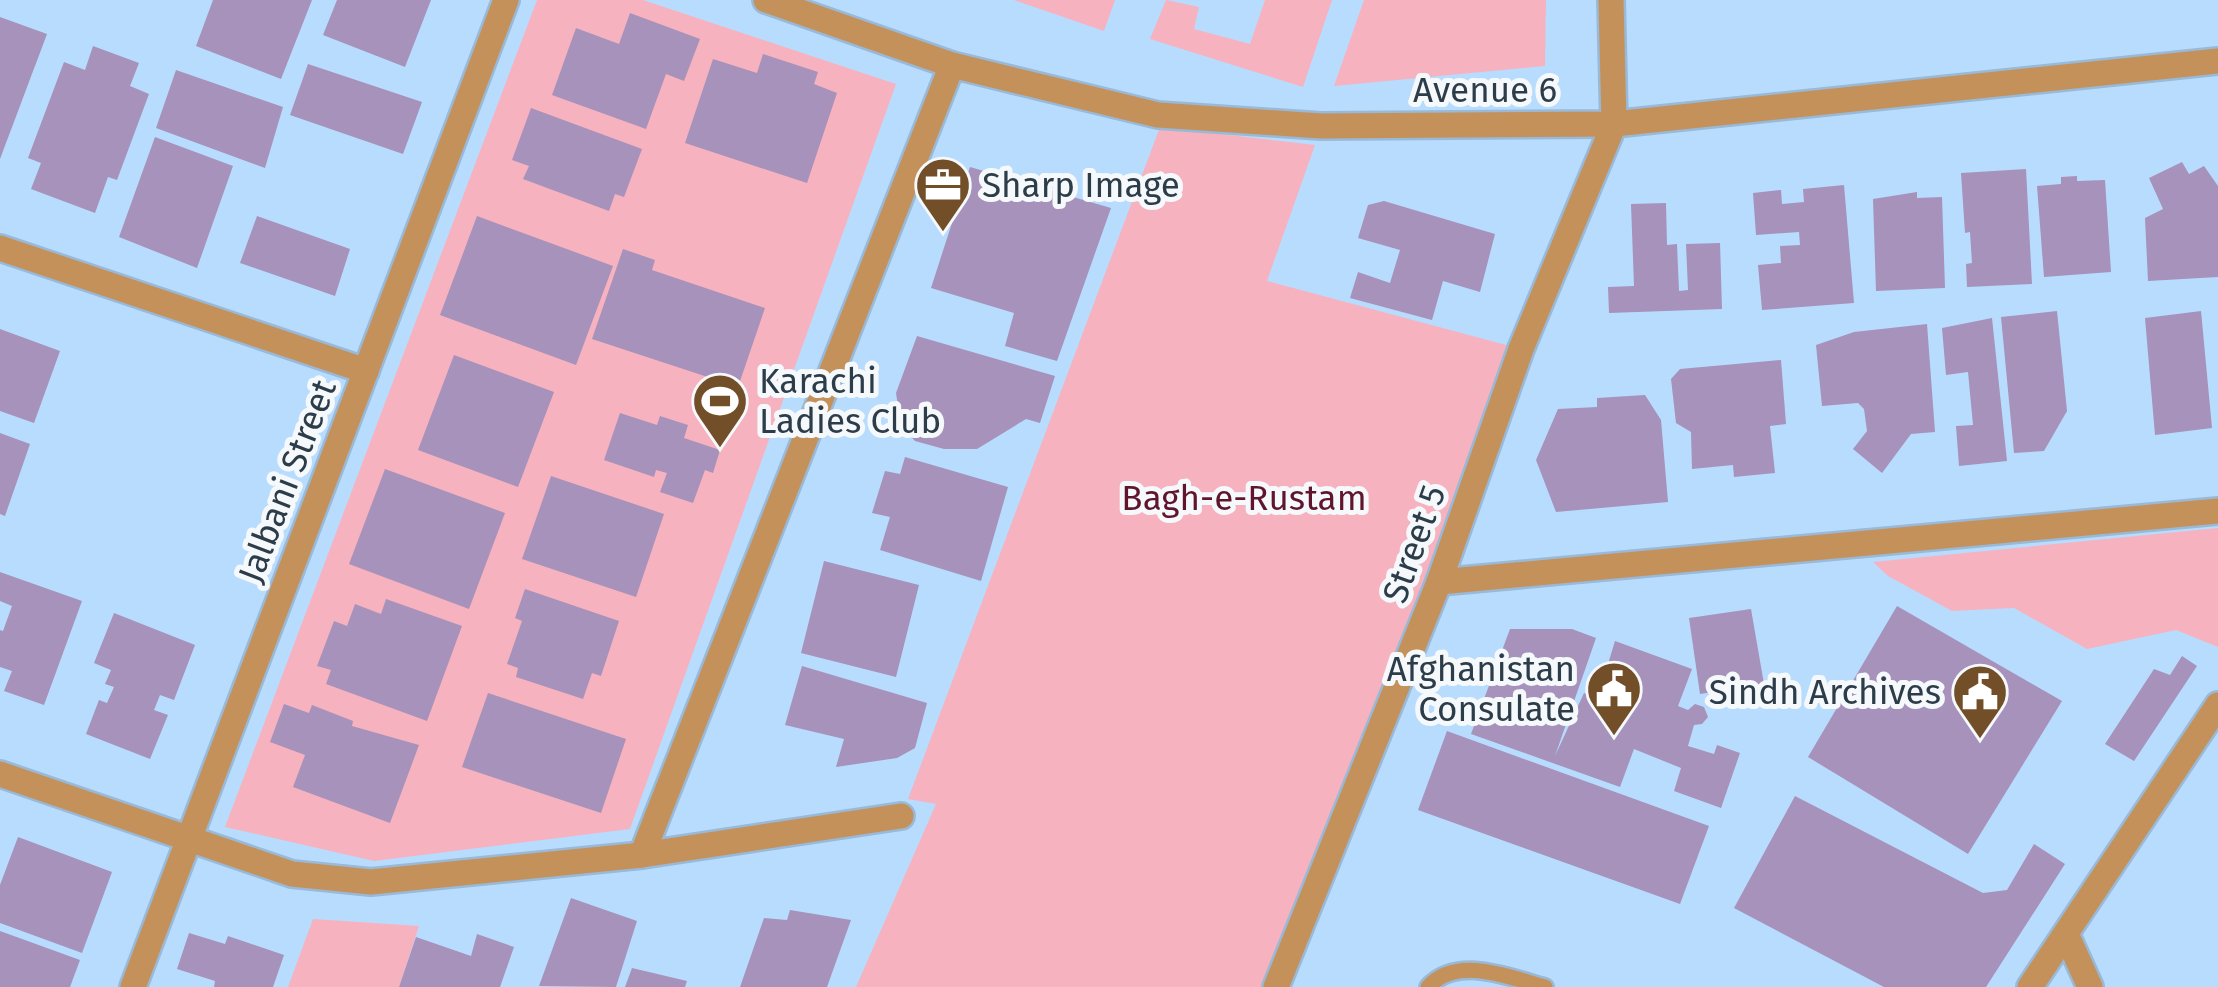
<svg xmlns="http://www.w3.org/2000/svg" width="2218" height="987" viewBox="0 0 2218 987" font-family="'Fira Sans',sans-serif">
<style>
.green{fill:#f7b2bf}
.building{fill:#a692ba}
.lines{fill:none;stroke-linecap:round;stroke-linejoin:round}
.service-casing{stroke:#99b9d6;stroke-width:20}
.minor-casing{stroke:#99b9d6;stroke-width:30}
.service{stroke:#c4915b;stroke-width:15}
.minor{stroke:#c4915b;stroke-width:25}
.labels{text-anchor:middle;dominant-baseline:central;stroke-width:10;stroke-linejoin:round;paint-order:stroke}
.street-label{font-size:35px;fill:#2d3c49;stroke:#f5f9fc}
.poi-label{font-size:35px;fill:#2d3c49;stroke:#f5f9fc;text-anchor:start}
.park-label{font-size:35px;fill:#60152c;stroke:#f5f9fc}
</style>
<rect width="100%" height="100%" fill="#b8dcfe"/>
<!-- green -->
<g class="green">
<path d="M537,0H643L896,84L630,829L374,861L225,827Z"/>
<path d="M1014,0H1115L1104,31Z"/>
<path d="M1166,0L1199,7L1194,29L1250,44L1265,0H1332L1303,87L1150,39Z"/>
<path d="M1364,0H1546L1545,66L1334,86Z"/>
<path d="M1160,127L1315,145L1267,281L1521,349L1277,987H856L936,804L908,799Z"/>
<path d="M2218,528V647L2176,630L2087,649L2014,608L1952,611L1888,576L1873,562Z"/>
<path d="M313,919L419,926L399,987H288Z"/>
</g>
<!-- building -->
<g class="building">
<path d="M213,0H312L281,79L196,46Z"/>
<path d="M337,0H431L405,67L323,35Z"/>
<path d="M630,13L700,39L684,81L666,74L646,129L552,95L576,28L619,44Z"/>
<path d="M0,17L47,34L0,159Z"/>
<path d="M93,46L139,63L130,86L149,94L117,180L108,177L95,213L31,189L41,163L28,158L64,62L85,70Z"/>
<path d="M763,54L818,72L814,84L837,93L807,183L685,143L713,59L757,73Z"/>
<path d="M308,64L422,102L403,154L290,115Z"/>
<path d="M176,70L283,107L265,168L156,128Z"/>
<path d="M531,108L642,149L624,197L615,194L609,211L523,179L529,166L512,160Z"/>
<path d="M155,137L233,166L197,268L119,237Z"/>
<path d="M2182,162L2189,174L2204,166L2218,186V277L2148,281L2145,218L2163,209L2149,178Z"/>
<path d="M970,167L1111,208L1057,361L1005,346L1014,313L931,288Z"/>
<path d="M2026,169L2032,284L1967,287L1966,264L1972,263L1970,232L1965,233L1961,173Z"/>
<path d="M2077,176V181L2105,180L2111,272L2044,277L2037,186L2061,184V177Z"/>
<path d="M1844,185L1854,303L1762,310L1758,265L1781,263L1780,246L1800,245L1799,232L1756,235L1753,193L1781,190L1782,204L1804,202L1803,189Z"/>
<path d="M1917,192V198L1942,197L1945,288L1876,291L1873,199Z"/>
<path d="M1384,201L1495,234L1480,292L1443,281L1432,320L1350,298L1358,272L1390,283L1400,250L1358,238L1368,205Z"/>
<path d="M1666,203L1667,245L1677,244L1679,291L1688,290L1686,244L1720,243L1722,309L1609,313L1608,287L1634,286L1631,204Z"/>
<path d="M257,216L350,249L335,296L240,263Z"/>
<path d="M477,216L613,266L576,365L440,315Z"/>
<path d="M623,249L655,260L652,270L765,308L738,387L592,339Z"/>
<path d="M2057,311L2067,411L2044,451L2014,453L2001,317Z"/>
<path d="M2201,311L2212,428L2155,435L2145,318Z"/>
<path d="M1992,318L2007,461L1959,466L1956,426L1973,425L1968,372L1946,375L1942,328Z"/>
<path d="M1927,324L1935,432L1911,434L1882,473L1853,449L1867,431L1864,409L1858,403L1822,406L1816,345L1854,332Z"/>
<path d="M0,329L60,351L34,423L0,411Z"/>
<path d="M917,336L1055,376L1040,423L1026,419L977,449H944L915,441L901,426L896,393Z"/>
<path d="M454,355L554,392L518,487L418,450Z"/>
<path d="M1781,360L1786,424L1770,426L1775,473L1734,477L1733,465L1692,469L1691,432L1676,423L1671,379L1680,369Z"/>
<path d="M1645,395L1661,420L1668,502L1556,512L1536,460L1558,409L1597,407V398Z"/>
<path d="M620,413L657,425L660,416L688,425L684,438L720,450L713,473L705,470L693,503L660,492L667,473L656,470L654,477L604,460Z"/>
<path d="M0,433L30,444L5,516L0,514Z"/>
<path d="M905,457L1008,487L981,581L880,550L890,517L872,513L885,471L900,474Z"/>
<path d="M385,469L505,513L469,609L349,564Z"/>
<path d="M551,476L664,514L636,597L522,559Z"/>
<path d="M824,561L919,585L896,677L801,653Z"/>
<path d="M0,572L82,601L44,705L4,691L12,671L0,667V630L3,631L12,606L0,601Z"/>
<path d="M525,589L619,621L601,676L592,673L583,699L516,677L518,668L507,664L522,621L515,618Z"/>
<path d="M386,599L462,626L427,721L326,684L331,670L317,666L334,621L347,626L355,604L381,614Z"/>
<path d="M1897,606L2062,701L1968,854L1808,757Z"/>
<path d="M1751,609L1764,684L1700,694L1689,618Z"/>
<path d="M114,613L195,645L174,700L160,695L154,710L168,715L150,759L86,734L99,700L107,703L114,687L105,684L111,670L94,663Z"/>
<path d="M1510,629H1572L1596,638L1555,756L1584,693L1598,697L1615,641L1692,669L1678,706L1688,710L1695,704L1704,707L1708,717L1702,724L1694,725L1688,746L1714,754L1717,745L1740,753L1721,808L1674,791L1681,768L1634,749L1620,787L1471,734Z"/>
<path d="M2182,656L2197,666L2134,761L2105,744L2154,669L2170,675Z"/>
<path d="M802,666L927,703L915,748L897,758L836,767L844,739L785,725Z"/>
<path d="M488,693L626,739L601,813L462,767Z"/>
<path d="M284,704L309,713L312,705L353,721L352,726L419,745L390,823L293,787L305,755L270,742Z"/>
<path d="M1447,731L1709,826L1680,904L1418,810Z"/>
<path d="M1795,796L1983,893L2007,890L2034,844L2065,864L1986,987H1884L1734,908Z"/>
<path d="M18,837L112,872L82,953L0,923V885Z"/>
<path d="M571,898L637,921L616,987L539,986Z"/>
<path d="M790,910L851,920L827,987H740L764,918L787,920Z"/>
<path d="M0,931L80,960L70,987H0Z"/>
<path d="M189,933L225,944L228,936L284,955L273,987H214L215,981L177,969Z"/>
<path d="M477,934L514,947L500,987H399L416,937L471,956Z"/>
<path d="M632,968L687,981L685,987H625Z"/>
</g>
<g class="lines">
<!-- service casing -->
<g class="service-casing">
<path id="service" d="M1428,987C1457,955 1509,977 1545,987"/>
</g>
<!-- minor casing -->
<g class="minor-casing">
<g id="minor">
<path d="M766,0L952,65L1158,115L1321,126L1614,124L2218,61"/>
<path d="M0,248L366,371"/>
<path d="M1439,582L2218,511"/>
<path d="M0,774L292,874L371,882L642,855L901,816"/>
<path d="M642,855L952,65"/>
<path d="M2067,936L2090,987"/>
<path d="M133,987L506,0"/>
<path d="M1276,987L1439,582L1521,349L1614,124L1611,0"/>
<path d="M2030,987L2218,705"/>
</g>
</g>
<!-- service -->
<use href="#service" class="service"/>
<!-- minor -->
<use href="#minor" class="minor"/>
</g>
<!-- icons -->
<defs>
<g id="office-pin" transform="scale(2.875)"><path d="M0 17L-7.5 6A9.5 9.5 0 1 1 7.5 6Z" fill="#734f29" stroke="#f5f9fc"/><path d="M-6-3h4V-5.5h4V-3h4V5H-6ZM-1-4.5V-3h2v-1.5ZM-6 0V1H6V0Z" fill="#fff"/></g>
<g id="stadium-pin" transform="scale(2.875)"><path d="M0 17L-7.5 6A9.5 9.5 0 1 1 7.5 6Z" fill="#734f29" stroke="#f5f9fc"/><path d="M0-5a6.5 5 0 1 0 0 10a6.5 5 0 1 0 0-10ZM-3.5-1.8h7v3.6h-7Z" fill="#fff"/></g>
<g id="civic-pin" transform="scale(2.875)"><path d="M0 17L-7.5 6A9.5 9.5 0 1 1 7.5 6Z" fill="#734f29" stroke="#f5f9fc"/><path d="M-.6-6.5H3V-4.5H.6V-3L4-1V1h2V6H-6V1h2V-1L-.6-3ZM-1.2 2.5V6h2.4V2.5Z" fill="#fff"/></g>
</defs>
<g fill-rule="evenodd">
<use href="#office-pin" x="943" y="185"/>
<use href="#stadium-pin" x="720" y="401"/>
<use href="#civic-pin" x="1614" y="689"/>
<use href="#civic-pin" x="1980" y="692"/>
</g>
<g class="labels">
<!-- street labels -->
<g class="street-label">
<text x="1485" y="90">Avenue 6</text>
<text transform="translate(287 481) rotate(-69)">Jalbani Street</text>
<text transform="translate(1414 544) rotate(-70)">Street 5</text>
</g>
<!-- poi labels -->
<g class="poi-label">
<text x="982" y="185">Sharp Image</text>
<text x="759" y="381">Karachi<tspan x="759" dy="40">Ladies Club</tspan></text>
<text x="1575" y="669" text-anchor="end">Afghanistan<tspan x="1575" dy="40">Consulate</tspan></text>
<text x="1941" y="692" text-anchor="end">Sindh Archives</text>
</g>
<!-- park labels -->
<g class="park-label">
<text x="1244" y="498">Bagh-e-Rustam</text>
</g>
</g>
</svg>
